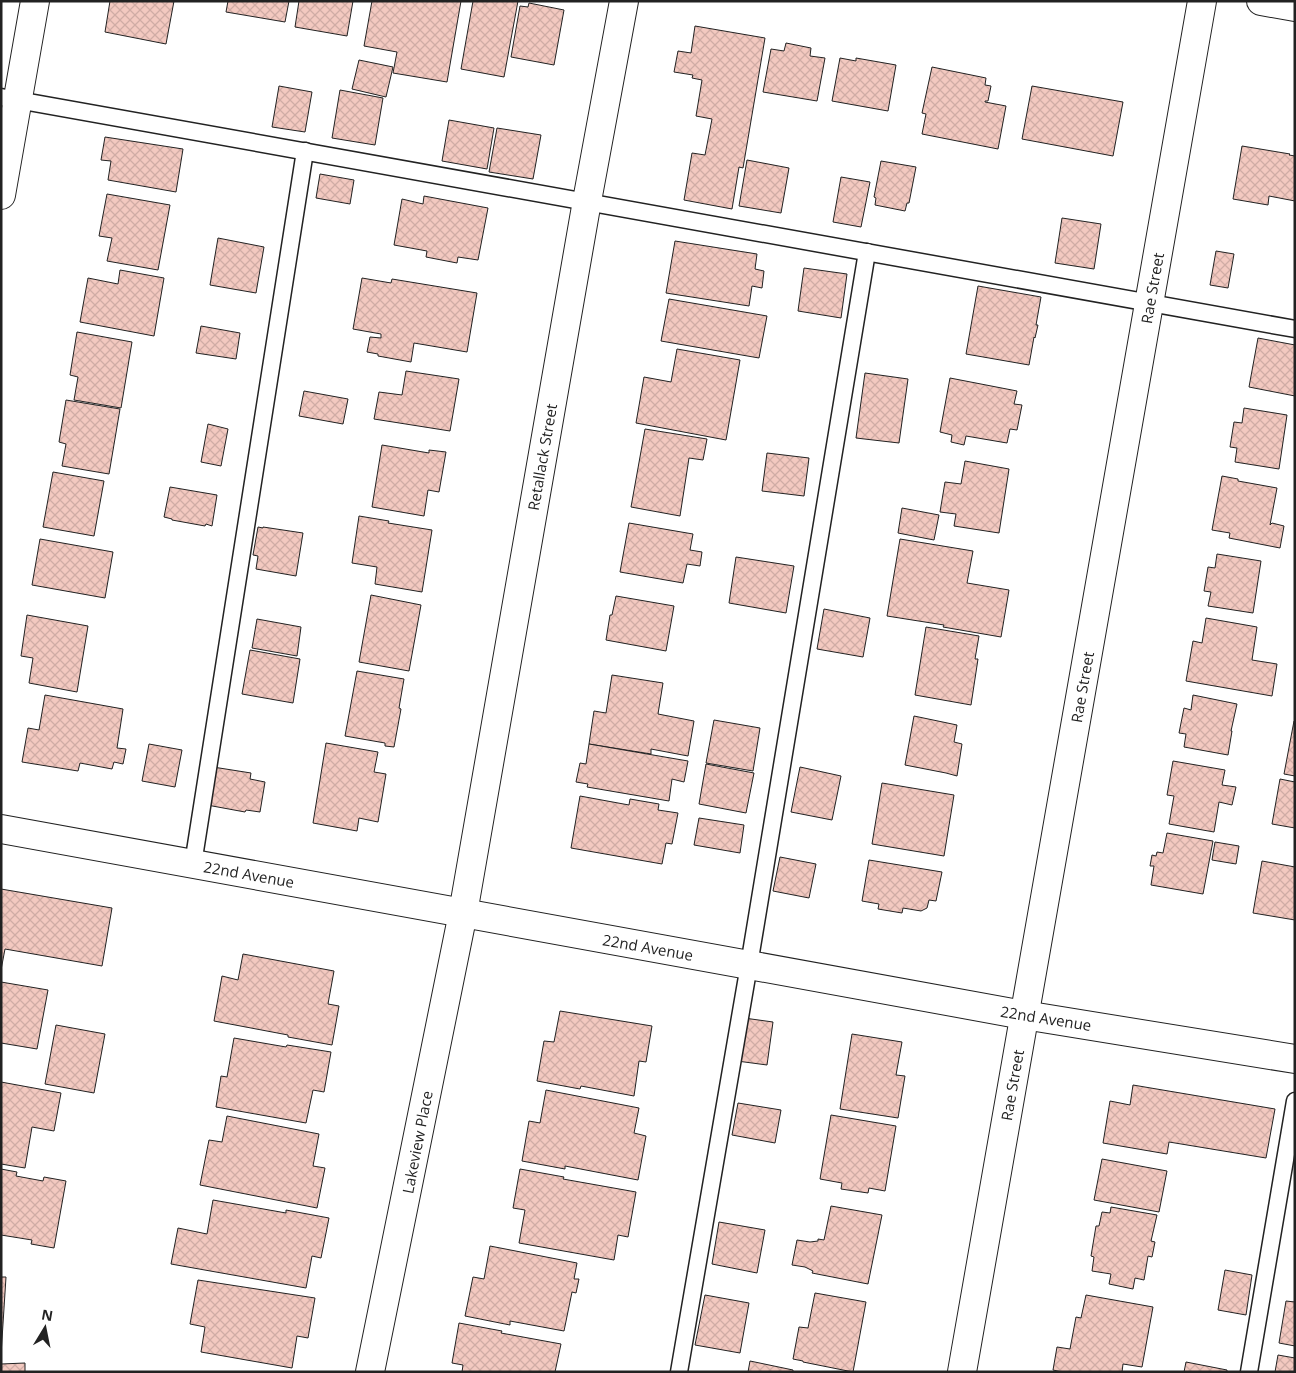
<svg xmlns="http://www.w3.org/2000/svg" width="1296" height="1373" viewBox="0 0 1296 1373" font-family="'Open Sans',sans-serif">
<style>
.building{fill:url(#building-cross-hatch);stroke:#222}
.lines{fill:none;stroke-linecap:round;stroke-linejoin:round}
.service-casing{stroke:#222;stroke-width:19}
.minor-casing{stroke:#222;stroke-width:30}
.tertiary-casing{stroke:#222;stroke-width:30}
.service{stroke:#fff;stroke-width:16}
.minor{stroke:#fff;stroke-width:28}
.tertiary{stroke:#fff;stroke-width:28}
.labels{text-anchor:middle;dominant-baseline:central;stroke-width:4;stroke-linejoin:round;paint-order:stroke}
.street-label{font-size:15px;fill:#222;stroke:#fff}
</style>
<defs>
<pattern id="building-cross-hatch" width="8" height="8" patternUnits="userSpaceOnUse" patternTransform="scale(1.25)"><rect width="8" height="8" fill="#f3c9c0"/><path d="M0 0l8 8M0 8l8-8" fill="none" stroke="#d0aca5"/></pattern>
</defs>
<rect width="100%" height="100%" fill="#fff"/>
<!-- building -->
<g class="building">
<path d="M110,1H174L166,44L105,32Z"/>
<path d="M228,1H289L285,22L226,12Z"/>
<path d="M299,1H353L347,36L295,27Z"/>
<path d="M372,1H461L447,82L393,73L397,52L364,46Z"/>
<path d="M473,1H518L504,77L461,69Z"/>
<path d="M529,3L564,10L554,65L511,57L520,6L528,7Z"/>
<path d="M695,26L765,38L743,168L739,167L732,209L684,200L692,153L705,155L712,119L696,116L702,80L692,78L693,75L674,72L678,51L691,53Z"/>
<path d="M786,43L811,48L810,56L825,58L817,101L763,92L771,49L784,51Z"/>
<path d="M840,58L856,61V58L896,65L888,111L832,101Z"/>
<path d="M359,60L393,67L386,97L352,89Z"/>
<path d="M932,67L986,78L985,85L991,86L988,101H985V102L1006,106L998,149L922,134L926,114L922,113Z"/>
<path d="M279,86L312,92L305,132L272,127Z"/>
<path d="M1032,86L1123,102L1113,156L1022,139Z"/>
<path d="M340,90L383,98L375,145L332,138Z"/>
<path d="M449,120L494,128L487,169L442,161Z"/>
<path d="M497,128L541,135L533,179L489,172Z"/>
<path d="M105,137L183,149L176,192L108,180L111,161L101,160Z"/>
<path d="M1242,146L1290,154L1289,155L1295,156V201L1269,196L1268,205L1233,199Z"/>
<path d="M747,160L789,168L781,213L739,206Z"/>
<path d="M881,161L916,167L909,203H907L905,211L875,205L876,198L874,197Z"/>
<path d="M320,174L354,180L350,204L316,198Z"/>
<path d="M841,177L870,182L861,227L833,222Z"/>
<path d="M107,194L170,205L158,270L107,261L112,238L99,236Z"/>
<path d="M424,196L488,208L478,260L458,257L457,263L426,257L427,251L394,245L402,199L423,204Z"/>
<path d="M1062,218L1101,224L1094,269L1055,263Z"/>
<path d="M218,238L264,247L256,293L210,285Z"/>
<path d="M675,241L757,254L755,269L764,271L762,288L752,286L749,306L666,293Z"/>
<path d="M1216,251L1234,254L1228,288L1210,285Z"/>
<path d="M804,268L847,274L841,318L798,311Z"/>
<path d="M120,270L164,278L154,336L80,322L88,278L118,284Z"/>
<path d="M362,278L391,283L392,279L477,293L467,352L414,343L411,362L378,356V354L367,352L370,337L381,338V334L353,329Z"/>
<path d="M978,286L1041,297L1036,325H1038L1035,338L1034,337L1029,365L966,354Z"/>
<path d="M669,299L767,316L759,358L661,341Z"/>
<path d="M201,326L240,333L236,359L196,353Z"/>
<path d="M77,332L132,342L121,408L74,400L78,377L70,375Z"/>
<path d="M1258,338L1295,345V396L1249,387Z"/>
<path d="M677,349L740,360L726,440L636,423L644,377L671,382Z"/>
<path d="M406,371L459,379L450,431L374,419L379,392L402,395Z"/>
<path d="M865,373L908,379L899,443L856,438Z"/>
<path d="M950,378L1017,391L1014,404L1022,405L1017,430L1010,429L1007,443L966,436L964,445L951,442L952,435L940,432Z"/>
<path d="M304,391L348,399L343,424L299,416Z"/>
<path d="M66,400L120,409L109,474L62,466L66,444L59,442Z"/>
<path d="M1244,408L1287,415L1279,469L1235,462L1237,448L1230,447L1234,422L1242,423Z"/>
<path d="M208,424L228,429L221,466L201,462Z"/>
<path d="M645,429L707,439L703,460L689,458L680,516L631,507Z"/>
<path d="M382,445L429,453V450L446,452L439,492L428,490L424,516L372,507Z"/>
<path d="M767,453L809,458L804,496L762,491Z"/>
<path d="M965,461L1009,469L999,533L954,526L956,514L940,512L945,482L961,484Z"/>
<path d="M53,472L104,481L94,536L43,527Z"/>
<path d="M1222,476L1238,479V481L1277,488L1270,525L1272,523L1284,526L1280,548L1229,538L1230,533L1212,530Z"/>
<path d="M170,487L217,495L212,526L206,524L205,526L172,520V519L164,517Z"/>
<path d="M902,508L939,515L934,540L898,533Z"/>
<path d="M359,516L389,521L388,523L432,530L422,592L375,584L377,567L352,563Z"/>
<path d="M629,523L693,534L690,550L702,552L700,566L687,564L683,583L620,572Z"/>
<path d="M258,527L263,528V527L303,533L296,576L256,569L258,556L253,555Z"/>
<path d="M40,539L113,552L105,598L32,585Z"/>
<path d="M900,539L973,551L967,583L1009,590L1001,637L943,627L944,625L887,616Z"/>
<path d="M1217,554L1261,561L1253,613L1208,606L1211,592L1204,591L1208,567L1215,568Z"/>
<path d="M736,557L794,566L786,613L729,603Z"/>
<path d="M371,595L421,605L409,671L359,662Z"/>
<path d="M616,596L674,606L666,651L606,640L610,615H612Z"/>
<path d="M824,609L870,618L863,657L817,649Z"/>
<path d="M27,615L88,626L77,692L29,683L33,658L21,656Z"/>
<path d="M1206,618L1257,627L1252,660L1277,664L1272,696L1186,681L1193,641L1202,643Z"/>
<path d="M257,619L301,627L297,656L252,648Z"/>
<path d="M926,627L979,636L975,659H978L971,705L915,695Z"/>
<path d="M250,650L300,659L293,703L242,694Z"/>
<path d="M357,671L404,679L399,708L401,709L394,747L385,746V743L345,736Z"/>
<path d="M612,675L663,683L658,714L694,721L688,756L651,749V754L589,744L594,711L606,713Z"/>
<path d="M45,695L123,709L117,748L126,749L123,764L114,762L112,769L80,763L78,771L22,762L28,728L39,730Z"/>
<path d="M1193,695L1237,704L1231,731H1232L1228,755L1184,747L1186,734L1179,733L1184,708L1191,710Z"/>
<path d="M914,716L957,725L954,742L962,744L957,776L946,773L905,765Z"/>
<path d="M714,720L760,728L753,771L706,763Z"/>
<path d="M1294,721H1295V776L1284,774Z"/>
<path d="M326,743L378,752L374,772L386,774L378,822L359,818L357,831L313,823Z"/>
<path d="M149,744L182,750L175,787L142,781Z"/>
<path d="M589,744L688,761L684,782L672,779L669,801L587,787L588,784L576,782L580,763L586,764Z"/>
<path d="M1173,761L1225,770L1222,785L1236,787L1232,805L1219,802L1214,832L1169,824L1174,796L1167,795Z"/>
<path d="M706,764L754,773L746,813L699,804Z"/>
<path d="M213,767L251,773L250,779L265,782L260,812L246,810L245,812L207,805Z"/>
<path d="M800,767L841,776L832,820L791,812Z"/>
<path d="M1280,779L1295,782V828L1272,824Z"/>
<path d="M882,783L954,795L944,856L872,844Z"/>
<path d="M580,796L629,805L630,799L659,804L658,810L678,813L672,844L666,843L662,864L571,848Z"/>
<path d="M699,818L744,825L740,853L694,845Z"/>
<path d="M1167,833L1213,841L1203,894L1151,885L1154,866H1150L1152,855L1156,856L1157,852L1163,853Z"/>
<path d="M1215,842L1239,846L1236,864L1212,860Z"/>
<path d="M780,857L816,864L809,898L773,891Z"/>
<path d="M869,860L942,872L936,901L929,900L927,908L921,911L903,908L902,913L878,909L879,904L862,901Z"/>
<path d="M1262,861L1295,867V920L1253,913Z"/>
<path d="M1,889L112,908L102,966L5,949L1,970Z"/>
<path d="M243,954L334,971L328,1004L339,1006L332,1045L288,1037V1035L214,1021L222,976L238,980Z"/>
<path d="M1,982L48,990L37,1049L1,1043Z"/>
<path d="M560,1011L652,1026L646,1062L639,1061L634,1096L581,1086L580,1089L537,1081L544,1041L554,1042Z"/>
<path d="M744,1018L773,1022L767,1065L737,1061Z"/>
<path d="M56,1025L105,1034L94,1093L45,1084Z"/>
<path d="M852,1034L902,1042L896,1075L905,1076L898,1118L840,1109Z"/>
<path d="M234,1038L286,1047L287,1045L331,1052L324,1092L313,1090L306,1123L216,1107L221,1076L227,1077Z"/>
<path d="M1,1082L61,1093L54,1131L32,1127L25,1168L1,1164Z"/>
<path d="M1133,1085L1275,1109L1266,1158L1169,1142L1167,1154L1103,1143L1110,1101L1130,1105Z"/>
<path d="M546,1090L639,1108L634,1133L646,1136L638,1180L565,1166V1169L522,1161L529,1121L540,1123Z"/>
<path d="M738,1103L781,1110L775,1143L732,1135Z"/>
<path d="M831,1115L896,1126L885,1191L869,1188L868,1193L841,1189L842,1183L820,1179Z"/>
<path d="M227,1116L319,1134L313,1166L325,1168L317,1208L200,1185L209,1140L222,1142Z"/>
<path d="M1102,1159L1167,1171L1159,1212L1094,1200Z"/>
<path d="M1,1169L17,1172L16,1176L43,1181L44,1177L66,1181L54,1248L31,1244L32,1240L1,1235Z"/>
<path d="M520,1169L564,1177L563,1179L636,1192L628,1237L618,1235L614,1260L519,1243L525,1210L513,1208Z"/>
<path d="M213,1200L286,1213V1210L329,1218L321,1258L312,1256L306,1288L171,1264L178,1228L207,1234Z"/>
<path d="M831,1206L882,1215L868,1284L812,1273L813,1271L805,1267L792,1265L797,1240L810,1242L818,1241V1239L824,1240Z"/>
<path d="M1111,1207L1157,1215L1151,1241L1155,1242L1152,1257L1148,1256L1144,1280L1135,1278L1133,1289L1109,1284L1111,1274L1092,1271L1094,1257L1091,1256L1096,1226H1099L1102,1212L1110,1213Z"/>
<path d="M719,1222L765,1230L757,1273L712,1264Z"/>
<path d="M490,1246L577,1263L574,1279H579L576,1293L572,1292L564,1331L510,1321V1325L465,1316L473,1277L484,1279Z"/>
<path d="M1225,1270L1252,1275L1246,1315L1218,1310Z"/>
<path d="M1,1277H6L1,1355Z"/>
<path d="M198,1280L315,1298L308,1338L297,1336L292,1368L201,1352L205,1327L190,1324Z"/>
<path d="M815,1293L866,1302L853,1372L803,1362V1361L793,1359L799,1327L808,1328Z"/>
<path d="M705,1295L749,1303L740,1353L695,1345Z"/>
<path d="M1086,1295L1153,1307L1142,1367L1123,1364L1122,1372H1062L1053,1370L1057,1347L1070,1349L1076,1317L1081,1318Z"/>
<path d="M1286,1301L1295,1302V1346L1279,1343Z"/>
<path d="M459,1323L502,1331L501,1333L561,1344L555,1372H462L463,1365L452,1363Z"/>
<path d="M1278,1355L1295,1358V1372H1275Z"/>
<path d="M750,1361L793,1370V1372H748Z"/>
<path d="M1186,1362L1227,1370V1372H1184Z"/>
<path d="M25,1363V1372H1V1364Z"/>
</g>
<g class="lines">
<!-- service casing -->
<g class="service-casing">
<g id="service">
<path d="M1,97L1295,329"/>
<path d="M193,864L305,151"/>
<path d="M679,1372L749,965L867,252"/>
<path d="M1249,1372L1295,1101"/>
</g>
</g>
<!-- minor casing -->
<g class="minor-casing">
<g id="minor">
<path d="M1,195L35,1"/>
<path d="M1,829L1024,1015L1295,1059"/>
<path d="M370,1372L463,913L587,201L624,1"/>
</g>
</g>
<!-- tertiary casing -->
<g class="tertiary-casing">
<g id="tertiary">
<path d="M1261,1L1295,7"/>
<path d="M962,1372L1202,1"/>
</g>
</g>
<!-- service -->
<use href="#service" class="service"/>
<!-- minor -->
<use href="#minor" class="minor"/>
<!-- tertiary -->
<use href="#tertiary" class="tertiary"/>
</g>
<g class="labels">
<!-- street labels -->
<g class="street-label">
<text transform="translate(1152 288) rotate(-80)">Rae Street</text>
<text transform="translate(542 457) rotate(-80)">Retallack Street</text>
<text transform="translate(1082 687) rotate(-80)">Rae Street</text>
<text transform="translate(249 874) rotate(10)">22nd Avenue</text>
<text transform="translate(648 947) rotate(10)">22nd Avenue</text>
<text transform="translate(1046 1018) rotate(9)">22nd Avenue</text>
<text transform="translate(1012 1085) rotate(-80)">Rae Street</text>
<text transform="translate(417 1142) rotate(-79)">Lakeview Place</text>
</g>
</g>
<!-- border -->
<rect width="1296" height="1373" fill="none" stroke="#222222" stroke-width="5"/>
<!-- north arrow -->
<g transform="translate(45 1328) rotate(10)" stroke="#ffffff" stroke-width="4" paint-order="stroke">
<path d="M0-4L9 19L0 12L-9 19Z" fill="#222222"/>
<text y="-8" font-size="14" font-weight="bold" text-anchor="middle" fill="#222222">N</text>
</g>
</svg>
